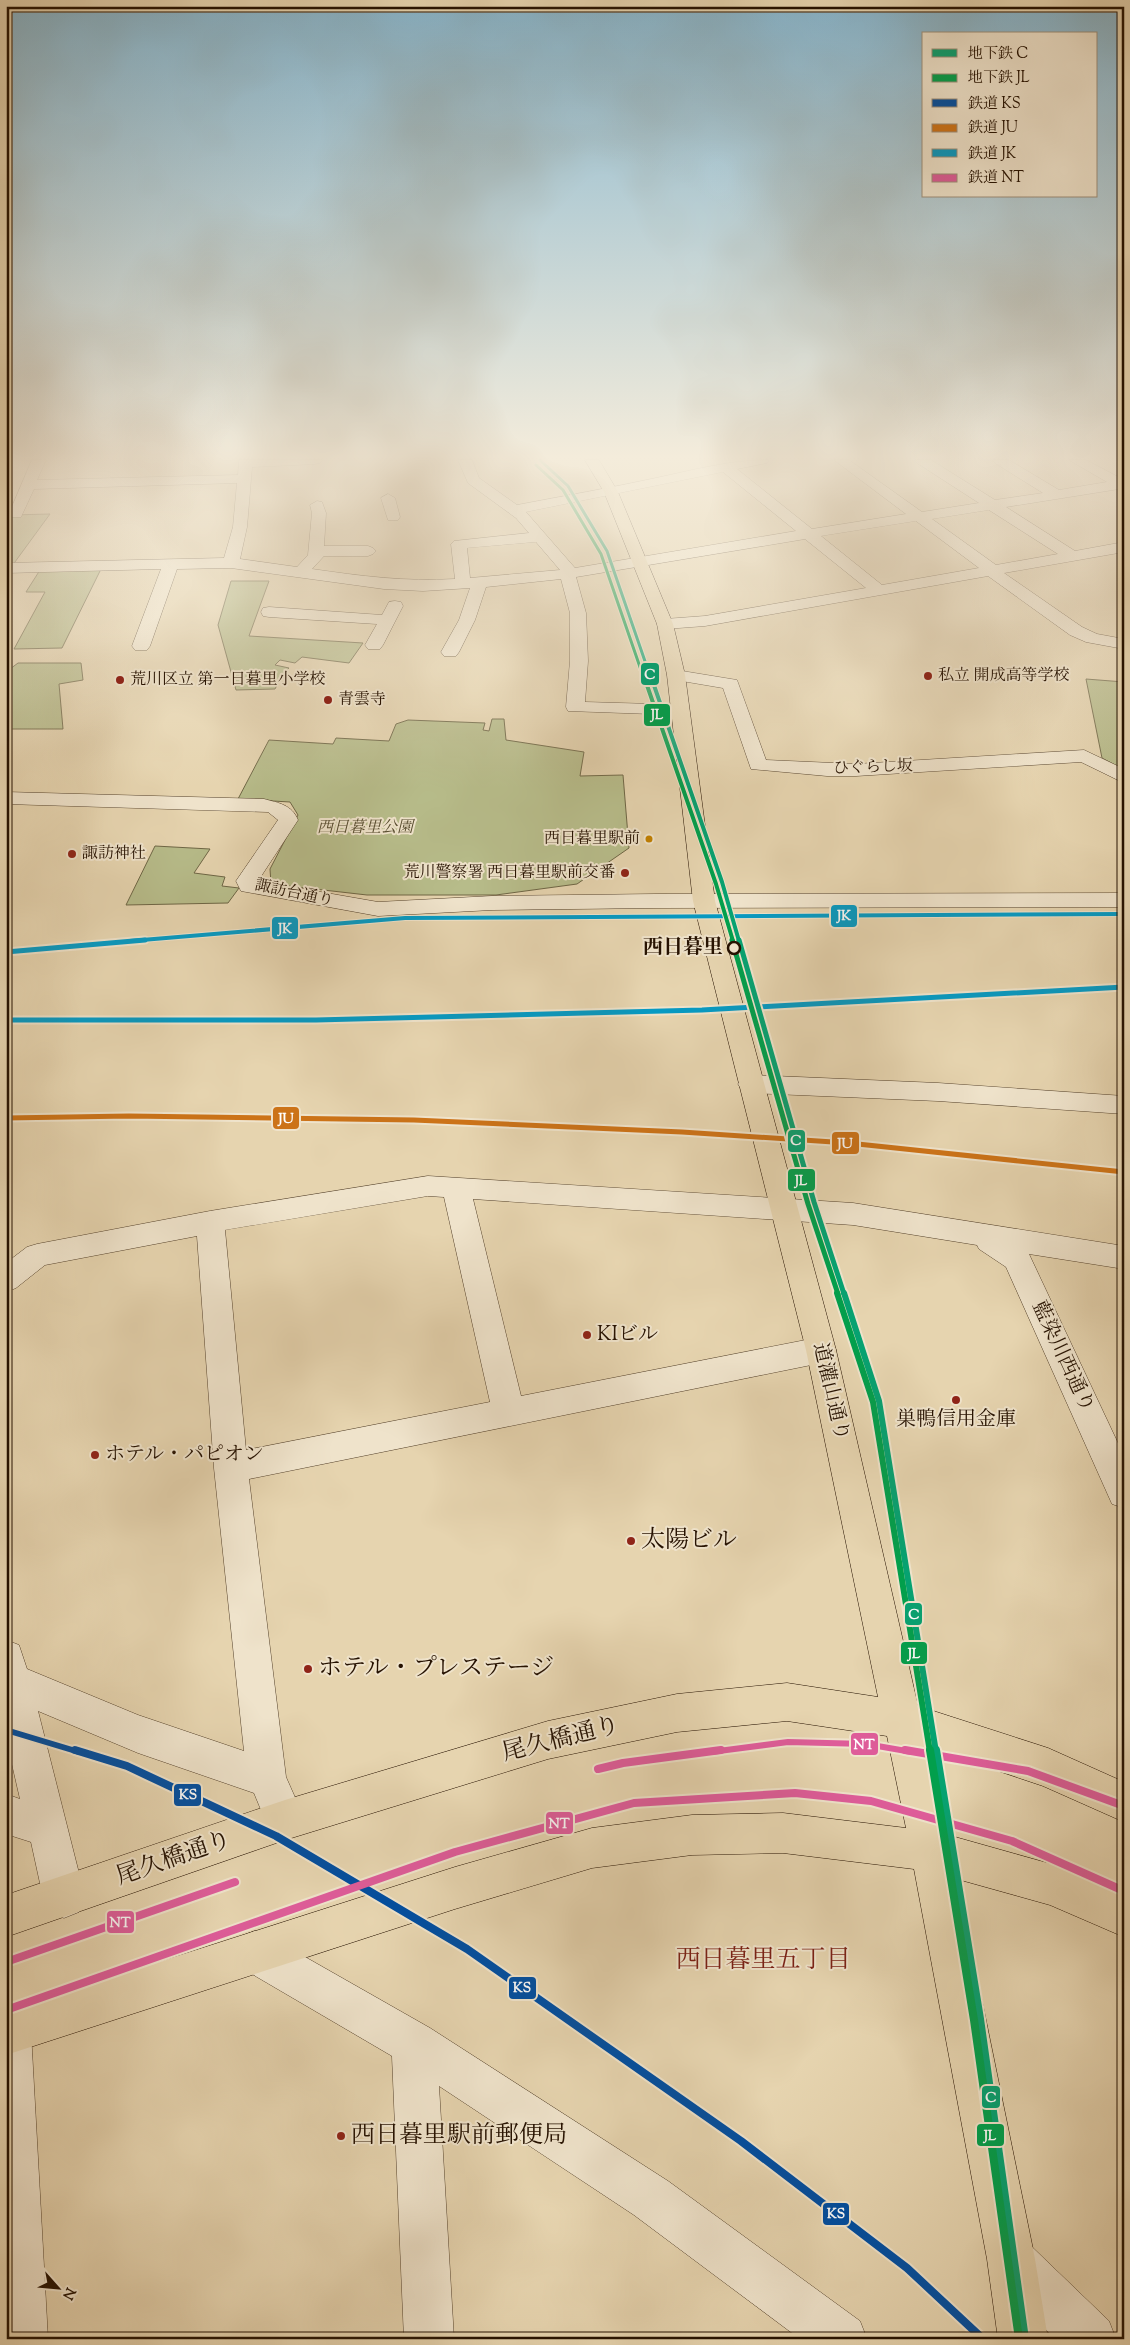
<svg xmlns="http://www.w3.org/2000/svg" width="1130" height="2345" viewBox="0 0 1130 2345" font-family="'Sorts Mill Goudy','Noto Serif JP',serif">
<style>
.green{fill:#b7bc8a;stroke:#6e6645}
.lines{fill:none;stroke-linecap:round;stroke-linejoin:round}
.minor-casing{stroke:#55422c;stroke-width:1}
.major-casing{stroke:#251100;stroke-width:1}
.minor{fill:#efe3cb;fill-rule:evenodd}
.major{fill:#e6d4af;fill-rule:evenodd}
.rail-1-far1-casing{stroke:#efe3cb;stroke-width:10}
.rail-1-casing{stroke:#efe3cb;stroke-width:12}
.rail-2-casing{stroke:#efe3cb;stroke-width:9}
.rail-3-far1-casing{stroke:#efe3cb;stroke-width:6}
.rail-3-casing{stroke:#efe3cb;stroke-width:9}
.rail-4-far1-casing{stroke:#efe3cb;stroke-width:10}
.rail-4-casing{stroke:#efe3cb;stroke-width:12}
.rail-1-far1{stroke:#014ea0;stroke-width:6}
.rail-1{stroke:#014ea0;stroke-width:8}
.rail-2{stroke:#cc7318;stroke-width:5}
.rail-3-far1{stroke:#069ac3;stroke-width:4}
.rail-3{stroke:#069ac3;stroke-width:5}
.rail-4-far1{stroke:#de5c99;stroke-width:6}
.rail-4{stroke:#de5c99;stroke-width:8}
.metro-1-far4-casing{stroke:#efe3cb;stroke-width:5}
.metro-1-far3-casing{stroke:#efe3cb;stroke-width:6}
.metro-1-far2-casing{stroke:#efe3cb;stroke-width:9}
.metro-1-far1-casing{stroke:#efe3cb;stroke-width:10}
.metro-1-casing{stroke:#efe3cb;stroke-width:12}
.metro-2-far4-casing{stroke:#efe3cb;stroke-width:5}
.metro-2-far3-casing{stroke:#efe3cb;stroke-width:6}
.metro-2-far2-casing{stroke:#efe3cb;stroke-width:9}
.metro-2-far1-casing{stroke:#efe3cb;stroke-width:10}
.metro-2-casing{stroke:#efe3cb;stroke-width:12}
.metro-1-far4{stroke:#06a271;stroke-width:3}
.metro-1-far3{stroke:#06a271;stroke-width:4}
.metro-1-far2{stroke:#06a271;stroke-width:5}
.metro-1-far1{stroke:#06a271;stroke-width:6}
.metro-1{stroke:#06a271;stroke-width:8}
.metro-2-far4{stroke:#029f4c;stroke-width:3}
.metro-2-far3{stroke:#029f4c;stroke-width:4}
.metro-2-far2{stroke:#029f4c;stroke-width:5}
.metro-2-far1{stroke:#029f4c;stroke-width:6}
.metro-2{stroke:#029f4c;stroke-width:8}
.poi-dot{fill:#8f2418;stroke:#efe3cb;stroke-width:2}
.bus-dot{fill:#c28100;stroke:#efe3cb;stroke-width:2}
.stop-dot{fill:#efe3cb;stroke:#251100;stroke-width:2.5}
.labels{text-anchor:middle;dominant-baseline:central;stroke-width:4;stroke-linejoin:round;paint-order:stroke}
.far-poi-label{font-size:16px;fill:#251100;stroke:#efe3cb;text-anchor:start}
.far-street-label{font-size:16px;fill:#251100;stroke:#efe3cb}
.far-park-label{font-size:16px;font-style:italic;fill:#584d30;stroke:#efe3cb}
.far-bus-label{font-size:16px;fill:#251100;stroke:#efe3cb;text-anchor:end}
.stop-label{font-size:20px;font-weight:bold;fill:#251100;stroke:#efe3cb;text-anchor:end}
.poi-label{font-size:20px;fill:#251100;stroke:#efe3cb;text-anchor:start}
.street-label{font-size:20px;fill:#251100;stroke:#efe3cb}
.near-poi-label{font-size:24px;fill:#251100;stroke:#efe3cb;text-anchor:start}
.near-street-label{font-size:24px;fill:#251100;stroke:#efe3cb}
.near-neighbourhood-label{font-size:25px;fill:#7a1f14;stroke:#efe3cb}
.line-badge{stroke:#efe3cb;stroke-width:2}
.badge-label{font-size:14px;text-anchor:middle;font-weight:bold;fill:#fff}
</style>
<rect width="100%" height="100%" fill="#e6d4af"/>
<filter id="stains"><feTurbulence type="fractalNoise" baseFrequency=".004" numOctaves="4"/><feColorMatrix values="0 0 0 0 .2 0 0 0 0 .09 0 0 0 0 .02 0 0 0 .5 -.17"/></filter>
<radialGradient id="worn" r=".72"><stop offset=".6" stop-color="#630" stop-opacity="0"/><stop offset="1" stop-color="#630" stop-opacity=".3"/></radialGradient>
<!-- green -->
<g class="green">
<path d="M50,514L12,566H6V520L10,515Z"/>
<path d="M101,569L62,648L14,649L45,592H26L40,570Z"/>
<path d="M231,581H269L249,636L363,643L349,663L302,657L295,663L280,660L275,665L289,668L283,674L275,689L236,690L218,625Z"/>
<path d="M18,663H81L83,680L59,684L63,729H6V672Z"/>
<path d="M1086,679L1124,682V770L1102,758Z"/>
<path d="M492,719H504L506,740L584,752L580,776L623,775L629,848L577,884L496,895H367L271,884L270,869L298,815L290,802L238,799L269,740L333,744L336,738L389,741L396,724L408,720L485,723L483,730L489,731Z"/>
<path d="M155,846L210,849L194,873L225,877L222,886L239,888L228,903L126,905Z"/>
</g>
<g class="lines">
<!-- minor casing -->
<g class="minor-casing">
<g id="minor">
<path d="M32,460H46L37,480L238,475L239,460H322L320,463L315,464L252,467L247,527L240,559L297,567L308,555L312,513L310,505L317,501L322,502L326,513L324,546H368L373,548L376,551L373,554L368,556H324L312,569C360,576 406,582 455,579L451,544L454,541L529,533L516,518L468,483L458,460H472L479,478L517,505C563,496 610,488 656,478C694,470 730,460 769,460L767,463L737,469L812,529L906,514L834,460H849L922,512L979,503L917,463L915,460H931L995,500L1043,493L995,463L993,460H1009L1059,490L1107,482L1069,460H1086L1124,480V490L1119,489L1006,507L1075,551L1124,542V552L1004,573L1082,627L1097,634L1124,639V649L1086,642L1070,635L988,576L705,626L665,629L659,628L657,624L659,620L665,619L705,616L866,588L805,539L576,577L586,613L588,661L585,702L687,705L689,709L687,713L680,715L568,711L566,707L570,661V613L561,579L486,587L475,620L459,652L456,656H444L441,652L459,620L470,588L423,591L384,589L231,568L177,569L150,646L147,650H135L132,646L161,569L6,573V563L224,558L233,527L237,483L34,489L21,517H11L9,514ZM723,472L796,531L575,568L526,512ZM989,510L1058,554L996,565L932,519ZM916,521L979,568L882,585L821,536ZM536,542L560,570L470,578L467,548Z"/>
<path d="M388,494L395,498L400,517L398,520H388L381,498Z"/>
<path d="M395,601L401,602L403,606L383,645L380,649H368L365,645L377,624L269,617L263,616L261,612L263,608L269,607L382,615L389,602Z"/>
<path d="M676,670L737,680L766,760L856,764L1084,750L1124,769V783L1081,762L856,776H827L751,769L723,688L670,679L667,675L670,671Z"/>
<path d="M6,792L264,799C279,803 292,805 298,820L258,881L378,902L492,896L656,894L1124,893V907L656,908L492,910L378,916L241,891L236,881L278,820L268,812L6,804Z"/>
<path d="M751,1075L938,1083L1124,1096V1114L938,1101L751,1093L742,1090L738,1084L742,1078Z"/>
<path d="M428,1176L853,1203L1124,1246V1269L1029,1254L1124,1456V1508L1112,1504L1006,1267L979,1249L977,1245L853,1225L473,1199L521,1396L821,1337L832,1341L836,1350L832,1359L821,1363L249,1479L286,1777L305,1820L299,1834L285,1840L271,1834L254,1793L138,1753L38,1711L85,1897L79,1912L64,1918L49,1912L43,1897L31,1842L6,1834V1794L20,1799L6,1738V1640L19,1645L27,1669L138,1715L244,1751L214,1468L197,1236L45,1265L16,1288L6,1292V1263L27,1247L37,1244L210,1211ZM428,1196L444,1197L490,1402L246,1450L225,1230Z"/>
<path d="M255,1931L270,1937L430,2028L668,2181L860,2321L867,2339H800L634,2215L439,2086L454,2339H404L392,2056L240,1967L234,1952L240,1937Z"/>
<path d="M9,2010L25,2016L31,2032L48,2339H6V2011Z"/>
<path d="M1013,2238L1030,2245L1109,2321L1116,2339H1055L996,2279L989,2262L996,2245Z"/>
</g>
</g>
<!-- major casing -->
<g class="major-casing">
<path id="major" d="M585,460H599L618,492L673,624L685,675L715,901L836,1350L918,1706L1048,1748L1124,1782V1822L1043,1786L927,1747L948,1835L1051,1864L1124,1895V1937L1050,1905L957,1879L1035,2259L1048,2339H998L987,2259L914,1869L783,1853L692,1855L592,1868L455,1909L6,2055V2011L455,1867L592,1828L692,1815L783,1813L906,1828L887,1736L787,1721L677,1732L548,1759L285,1840L6,1937V1895L285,1800L548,1721L677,1694L787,1683L878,1697L806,1350L693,901L667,675L657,624L604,492Z"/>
</g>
<!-- minor -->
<use href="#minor" class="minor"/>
<!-- major -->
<use href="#major" class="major"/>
<!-- rail-1-far1 casing -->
<g class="rail-1-far1-casing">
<path id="rail-1-far1" d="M6,1730L79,1752"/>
</g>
<!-- rail-1 casing -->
<g class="rail-1-casing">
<path id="rail-1" d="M75,1750L127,1766L276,1836L467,1949L741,2141L907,2268L983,2339"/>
</g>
<!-- rail-2 casing -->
<g class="rail-2-casing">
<path id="rail-2" d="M6,1118L129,1116L414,1120L682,1132L848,1143L1124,1172"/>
</g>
<!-- rail-3-far1 casing -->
<g class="rail-3-far1-casing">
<path id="rail-3-far1" d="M130,941L405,918L1124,914"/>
</g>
<!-- rail-3 casing -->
<g class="rail-3-casing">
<g id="rail-3">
<path d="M6,952L145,940"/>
<path d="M6,1020H316L702,1010L1124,987"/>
</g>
</g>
<!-- rail-4-far1 casing -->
<g class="rail-4-far1-casing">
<path id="rail-4-far1" d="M711,1752L788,1742L866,1744L912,1752"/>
</g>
<!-- rail-4 casing -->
<g class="rail-4-casing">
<g id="rail-4">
<path d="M905,1750L1028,1771L1124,1806"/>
<path d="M598,1769L623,1763L721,1750"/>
<path d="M6,1962L235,1882"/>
<path d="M6,2010L455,1852L634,1803L795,1793L871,1801L1012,1841L1124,1891"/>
</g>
</g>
<!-- rail-1-far1 -->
<use href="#rail-1-far1" class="rail-1-far1"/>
<!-- rail-1 -->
<use href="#rail-1" class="rail-1"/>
<!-- rail-2 -->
<use href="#rail-2" class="rail-2"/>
<!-- rail-3-far1 -->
<use href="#rail-3-far1" class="rail-3-far1"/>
<!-- rail-3 -->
<use href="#rail-3" class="rail-3"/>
<!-- rail-4-far1 -->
<use href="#rail-4-far1" class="rail-4-far1"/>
<!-- rail-4 -->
<use href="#rail-4" class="rail-4"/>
<!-- metro-1-far4 casing -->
<g class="metro-1-far4-casing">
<path id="metro-1-far4" d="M540,460L568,486L607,551L648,670"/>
</g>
<!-- metro-1-far3 casing -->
<g class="metro-1-far3-casing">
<path id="metro-1-far3" d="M648,668L722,882L739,941"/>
</g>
<!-- metro-1-far2 casing -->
<g class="metro-1-far2-casing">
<path id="metro-1-far2" d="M739,940L814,1202L844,1294"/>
</g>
<!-- metro-1-far1 casing -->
<g class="metro-1-far1-casing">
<path id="metro-1-far1" d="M844,1293L879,1401L936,1752"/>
</g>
<!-- metro-1 casing -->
<g class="metro-1-casing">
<path id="metro-1" d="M936,1750L980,2019L1025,2339"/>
</g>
<!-- metro-2-far4 casing -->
<g class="metro-2-far4-casing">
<path id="metro-2-far4" d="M536,465L563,490L601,554L641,670"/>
</g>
<!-- metro-2-far3 casing -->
<g class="metro-2-far3-casing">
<path id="metro-2-far3" d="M641,668L716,884L733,941"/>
</g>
<!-- metro-2-far2 casing -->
<g class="metro-2-far2-casing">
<path id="metro-2-far2" d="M732,940L808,1204L838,1294"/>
</g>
<!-- metro-2-far1 casing -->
<g class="metro-2-far1-casing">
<path id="metro-2-far1" d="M837,1293L873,1402L930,1752"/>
</g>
<!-- metro-2 casing -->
<g class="metro-2-casing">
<path id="metro-2" d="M930,1750L974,2020L1019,2339"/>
</g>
<!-- metro-1-far4 -->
<use href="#metro-1-far4" class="metro-1-far4"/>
<!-- metro-1-far3 -->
<use href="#metro-1-far3" class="metro-1-far3"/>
<!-- metro-1-far2 -->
<use href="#metro-1-far2" class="metro-1-far2"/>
<!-- metro-1-far1 -->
<use href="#metro-1-far1" class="metro-1-far1"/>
<!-- metro-1 -->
<use href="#metro-1" class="metro-1"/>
<!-- metro-2-far4 -->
<use href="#metro-2-far4" class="metro-2-far4"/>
<!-- metro-2-far3 -->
<use href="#metro-2-far3" class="metro-2-far3"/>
<!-- metro-2-far2 -->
<use href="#metro-2-far2" class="metro-2-far2"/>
<!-- metro-2-far1 -->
<use href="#metro-2-far1" class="metro-2-far1"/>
<!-- metro-2 -->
<use href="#metro-2" class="metro-2"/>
</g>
<!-- sky -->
<linearGradient id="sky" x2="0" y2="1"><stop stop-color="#87b6ce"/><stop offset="0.58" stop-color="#f4ecdb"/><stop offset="1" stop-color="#f4ecdb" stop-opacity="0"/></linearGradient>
<rect width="1130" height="788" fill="url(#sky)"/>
<!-- markers -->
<g class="poi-dot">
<circle cx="928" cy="676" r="5"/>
<circle cx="120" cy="680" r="5"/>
<circle cx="328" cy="700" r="5"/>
<circle cx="72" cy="854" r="5"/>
<circle cx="625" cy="873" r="5"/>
<circle cx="587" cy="1335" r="5"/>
<circle cx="956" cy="1400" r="5"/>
<circle cx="95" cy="1455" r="5"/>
<circle cx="631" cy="1541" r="5"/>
<circle cx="308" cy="1669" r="5"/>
<circle cx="341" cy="2136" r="5"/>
</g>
<circle class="bus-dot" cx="649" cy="839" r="4.5"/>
<circle class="stop-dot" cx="734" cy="948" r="6"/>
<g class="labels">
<!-- far-poi labels -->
<g class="far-poi-label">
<text x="938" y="676">私立 開成高等学校</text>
<text x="130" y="680">荒川区立 第一日暮里小学校</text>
<text x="338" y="700">青雲寺</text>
<text x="82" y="854">諏訪神社</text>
<text x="615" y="873" text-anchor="end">荒川警察署 西日暮里駅前交番</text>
</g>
<!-- far-street labels -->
<g class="far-street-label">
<text transform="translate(873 768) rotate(-2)">ひぐらし坂</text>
<text transform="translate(294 894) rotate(12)">諏訪台通り</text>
</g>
<!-- far-park labels -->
<g class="far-park-label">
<text x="365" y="828">西日暮里公園</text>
</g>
<!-- far-bus labels -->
<g class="far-bus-label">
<text x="640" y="839">西日暮里駅前</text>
</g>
<!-- stop labels -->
<g class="stop-label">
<text x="723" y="948">西日暮里</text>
</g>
<!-- poi labels -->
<g class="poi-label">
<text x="597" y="1335">KIビル</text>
<text x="956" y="1420" text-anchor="middle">巣鴨信用金庫</text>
<text x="105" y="1455">ホテル・パピオン</text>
</g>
<!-- street labels -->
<g class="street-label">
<text transform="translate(1062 1357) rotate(65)">藍染川西通り</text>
<text transform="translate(830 1392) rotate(77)">道灌山通り</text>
</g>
<!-- near-poi labels -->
<g class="near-poi-label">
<text x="641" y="1541">太陽ビル</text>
<text x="318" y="1669">ホテル・プレステージ</text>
<text x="351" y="2136">西日暮里駅前郵便局</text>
</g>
<!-- near-street labels -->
<g class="near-street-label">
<text transform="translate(561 1740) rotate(-14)">尾久橋通り</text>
<text transform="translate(174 1859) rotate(-19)">尾久橋通り</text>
</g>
<!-- near-neighbourhood labels -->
<g class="near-neighbourhood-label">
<text x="763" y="1961">西日暮里五丁目</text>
</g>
</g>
<g class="line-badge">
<rect x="640" y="662" width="20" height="24" rx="5" fill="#06a271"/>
<rect x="643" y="703" width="28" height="24" rx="5" fill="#029f4c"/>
<rect x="830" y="904" width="28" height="24" rx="5" fill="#069ac3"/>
<rect x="271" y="916" width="28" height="24" rx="5" fill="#069ac3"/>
<rect x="272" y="1106" width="28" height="24" rx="5" fill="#cc7318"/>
<rect x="787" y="1129" width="19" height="24" rx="5" fill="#06a271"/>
<rect x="831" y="1131" width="29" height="24" rx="5" fill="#cc7318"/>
<rect x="787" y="1168" width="29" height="24" rx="5" fill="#029f4c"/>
<rect x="904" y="1602" width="19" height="24" rx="5" fill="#06a271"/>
<rect x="900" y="1641" width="28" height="24" rx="5" fill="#029f4c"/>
<rect x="850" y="1732" width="29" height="24" rx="5" fill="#de5c99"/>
<rect x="173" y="1783" width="29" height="24" rx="5" fill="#014ea0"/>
<rect x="545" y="1811" width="29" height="24" rx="5" fill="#de5c99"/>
<rect x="106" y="1910" width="29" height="24" rx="5" fill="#de5c99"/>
<rect x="508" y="1976" width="29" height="24" rx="5" fill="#014ea0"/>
<rect x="981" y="2085" width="20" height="24" rx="5" fill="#06a271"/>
<rect x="976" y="2123" width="29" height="24" rx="5" fill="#029f4c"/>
<rect x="822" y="2202" width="28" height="24" rx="5" fill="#014ea0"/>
</g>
<g class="badge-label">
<text x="650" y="679">C</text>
<text x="657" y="719">JL</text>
<text x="844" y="920">JK</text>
<text x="285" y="933">JK</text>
<text x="286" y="1123">JU</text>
<text x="796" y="1145">C</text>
<text x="845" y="1148">JU</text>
<text x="801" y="1185">JL</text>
<text x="914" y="1619">C</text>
<text x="914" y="1658">JL</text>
<text x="864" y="1749">NT</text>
<text x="188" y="1799">KS</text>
<text x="559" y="1828">NT</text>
<text x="120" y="1927">NT</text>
<text x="522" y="1992">KS</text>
<text x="991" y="2102">C</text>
<text x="990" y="2140">JL</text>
<text x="836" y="2218">KS</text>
</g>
<!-- margin -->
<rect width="1130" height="2345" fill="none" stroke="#e6d4af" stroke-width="25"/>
<rect x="8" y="8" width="1115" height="2330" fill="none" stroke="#251100" stroke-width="2.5"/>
<rect x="12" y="12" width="1105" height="2320" fill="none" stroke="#251100"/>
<!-- legend -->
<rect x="922" y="32" width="175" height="165" fill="#efe3cb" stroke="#9e8f7a"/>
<rect x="932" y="49" width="25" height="8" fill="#06a271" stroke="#9e8f7a"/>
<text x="968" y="58" font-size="15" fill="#251100">地下鉄 C</text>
<rect x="932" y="74" width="25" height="8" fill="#029f4c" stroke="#9e8f7a"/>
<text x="968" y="82" font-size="15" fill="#251100">地下鉄 JL</text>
<rect x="932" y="99" width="25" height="8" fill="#014ea0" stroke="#9e8f7a"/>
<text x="968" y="108" font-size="15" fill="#251100">鉄道 KS</text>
<rect x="932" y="124" width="25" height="8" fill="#cc7318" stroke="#9e8f7a"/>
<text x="968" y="132" font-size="15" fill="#251100">鉄道 JU</text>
<rect x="932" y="149" width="25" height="8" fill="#069ac3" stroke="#9e8f7a"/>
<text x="968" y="158" font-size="15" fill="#251100">鉄道 JK</text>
<rect x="932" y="174" width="25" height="8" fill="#de5c99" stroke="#9e8f7a"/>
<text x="968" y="182" font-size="15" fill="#251100">鉄道 NT</text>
<!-- north arrow -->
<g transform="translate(58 2288) rotate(117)" stroke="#efe3cb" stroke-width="4" paint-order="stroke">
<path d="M0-4L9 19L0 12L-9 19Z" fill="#251100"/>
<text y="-8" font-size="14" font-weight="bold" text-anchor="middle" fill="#251100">N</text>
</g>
<rect width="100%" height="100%" filter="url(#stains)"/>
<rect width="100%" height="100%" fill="url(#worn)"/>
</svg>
